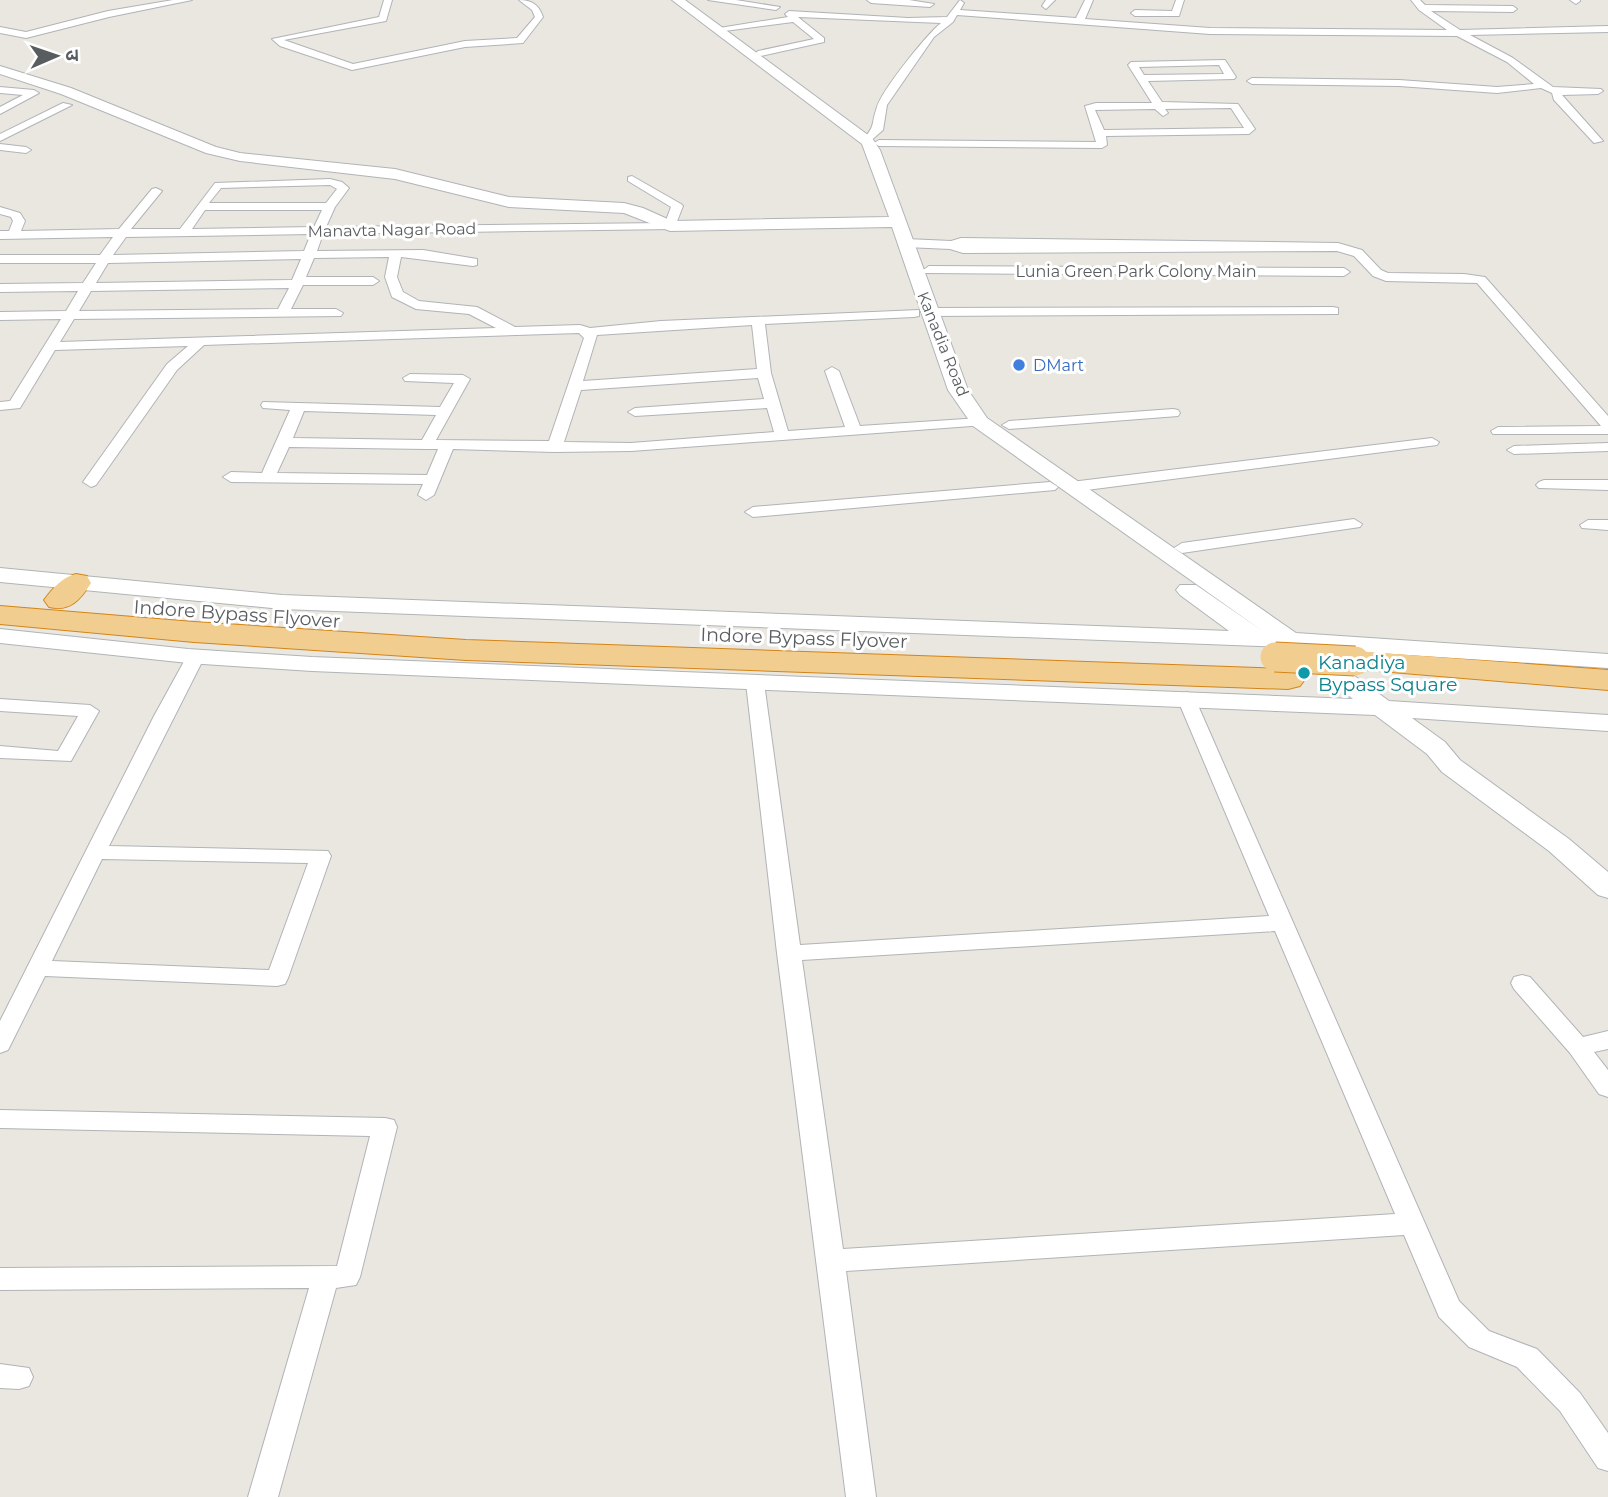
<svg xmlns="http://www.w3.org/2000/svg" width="1608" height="1497" viewBox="0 0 1608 1497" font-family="Montserrat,'Noto Sans Devanagari',sans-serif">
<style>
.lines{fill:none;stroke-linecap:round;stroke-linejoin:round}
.street-casing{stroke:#b1b3b7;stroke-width:2}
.secondary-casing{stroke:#b0b4b7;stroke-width:2}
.highway-casing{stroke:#d48416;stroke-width:2}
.street{fill:#fff;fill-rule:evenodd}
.secondary{fill:#fff;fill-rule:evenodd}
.highway{fill:#f1ce90;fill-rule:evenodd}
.highway-bridge-casing{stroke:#d48416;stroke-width:31;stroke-linecap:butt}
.highway-bridge{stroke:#f1ce90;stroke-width:29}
.shop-dot{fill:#3f7fe0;stroke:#fff;stroke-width:2.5}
.culture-dot{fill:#0f9aa8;stroke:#fff;stroke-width:2.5}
.labels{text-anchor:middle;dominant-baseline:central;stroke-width:6;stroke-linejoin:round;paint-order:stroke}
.far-street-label{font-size:16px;fill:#595d60;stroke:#fff}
.far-shop-label{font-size:16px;fill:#366cbe;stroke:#fff;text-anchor:start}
.street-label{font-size:19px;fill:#595d60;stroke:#fff}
.culture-label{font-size:19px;fill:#0d838f;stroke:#fff;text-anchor:start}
</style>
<rect width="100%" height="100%" fill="#eae7e0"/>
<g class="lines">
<!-- street casing -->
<g class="street-casing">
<g id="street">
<path d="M173,0H192L109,17L26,38L0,33V27L26,32L108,11Z"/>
<path d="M384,0H392L386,21L284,40L353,64L465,41L517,38L535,17L532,10L519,0C532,0 539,5 543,17L523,43L465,47L352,70L280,46L272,39L379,17Z"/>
<path d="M708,0H736L780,7L776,10Z"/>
<path d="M867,0H909L934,4L930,7L871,3Z"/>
<path d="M960,0L964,3L960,10L1076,18L1085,0H1093L1085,19L1210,28L1447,30L1419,10L1411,0H1420L1425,5L1513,6L1517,9L1513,12L1431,11L1460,30L1608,26V32L1470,35L1513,58L1553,87L1601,89L1603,91L1598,94L1562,95L1603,141L1594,143L1554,100L1552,93L1541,88L1497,93L1399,86L1252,84L1247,81L1252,78L1399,80L1497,87L1534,84L1507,62L1457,36L1210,34L957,15L953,22L934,37L887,105L883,130L867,144L862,141C877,123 870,127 877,107C882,90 927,34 941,23L798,17L824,38V42L761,56L756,53L758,51L814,39L793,22L717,32L713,29L788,17L785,14L789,11L908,18L947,17Z"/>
<path d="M1046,0H1055L1046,9L1042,6Z"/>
<path d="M1176,0H1184L1179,16H1135L1131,13L1135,10L1172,11Z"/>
<path d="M1570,0H1580V1L1576,4Z"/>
<path d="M1225,60L1236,77L1234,79L1148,81L1162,102L1238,104L1255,129L1249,134L1106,136L1107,145L1102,148L879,146L874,143L879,140L1096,142L1085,106L1096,103H1152L1128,65L1131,62ZM1219,65L1224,74L1144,75L1139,67ZM1231,108L1244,128L1104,130L1095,110L1155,109L1163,116L1168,113L1165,109Z"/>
<path d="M0,87L34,90L39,93L0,114V107L23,95L0,93Z"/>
<path d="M63,103L72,105L0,141V134Z"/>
<path d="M0,144L26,147L31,150L26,153L0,150Z"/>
<path d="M632,176L681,204L683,206L674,229L323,234L317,251L423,250L477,259V265L473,266L401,257L397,277L403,292L419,301L477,307L515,327L580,325L590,328L661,321L919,310V316L914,317L765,324L771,373L788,431L845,427L825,371L832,367L839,371L860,426L980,418L985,419L987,422L985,425L631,451L554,452L453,449L434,495L426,500L418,495L423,484L231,482L223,477L231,472L262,473L290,410L263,408L261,405L263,402L440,407L454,383L405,381L403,378L410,374L463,375L470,379L436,440L549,441L584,338L579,333L204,345L177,370L96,485L91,487L83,482L167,364L188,346L55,350L20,408L0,410V402L10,401L61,319L0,320V312L66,311L78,291L0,292V284L83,283L96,263H0V255H100L113,237L0,239V231H9L13,221L11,217L0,214V207L20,213L25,221L21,231L119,229L152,189L156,188L162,191L131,229H180L215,183L330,179L342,182L349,188L335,207L326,227L665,223L671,207L628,181V177ZM330,185L337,189L326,203H209L221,188ZM205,210H322L314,227L192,229ZM311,234L304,251L113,255L126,237ZM389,257L385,277L392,297L416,309L469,314L496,328L60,342L74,319L341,316L343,313L336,309H291L303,285H373L379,281L373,277H306L314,258ZM301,259L292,280L96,283L108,263ZM289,288L278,309L79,311L91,291ZM752,325L757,369L583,381L597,335ZM758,378L764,399L635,408L628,412L635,416L767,408L774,432L631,443L564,442L581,390ZM304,411L436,415L422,440L293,438ZM289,447L426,449H438L427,475L277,473Z"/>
<path d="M961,238L1338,243L1362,250L1381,270L1388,273L1464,274L1485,277L1608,416V434H1493L1491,431L1498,427L1601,426L1477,283L1386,281L1373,276L1354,256L1337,251L963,253L950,249L906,247L900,243L906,239L951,241Z"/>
<path d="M929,266L1344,268L1350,272L1344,276L925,273L923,270Z"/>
<path d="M1333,307L1338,308V314L928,316L921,312L928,308Z"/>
<path d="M1173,409L1178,410L1180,413L1178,416L1009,429L1002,425L1009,421Z"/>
<path d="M1432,438L1439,442L1437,445L1071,492L1063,487L1071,482Z"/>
<path d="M1608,443V451L1514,454L1507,450L1514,446Z"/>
<path d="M1544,480H1608V490L1539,488L1536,485L1539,482Z"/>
<path d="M1050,482L1058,487L1055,490L753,517L745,512L753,507Z"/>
<path d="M1354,519L1362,524L1360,527L1182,553L1174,548L1182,543Z"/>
<path d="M1588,520H1608V530L1582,528L1580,525Z"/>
<path d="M196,651L205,656L109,846L328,851L331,856L288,978L285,984L277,986L45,976L8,1050L0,1053V1021L154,716L187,656ZM102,859L308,863L269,970L52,961Z"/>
<path d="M755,678L764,683L800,945L1269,916L1177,698L1186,692L1193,694L1459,1301L1489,1331L1537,1349L1580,1393L1608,1433V1471L1598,1468L1560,1411L1517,1367L1469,1347L1439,1317L1404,1235L846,1271L876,1497H846L777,953L746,683ZM1275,931L1395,1214L843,1249L802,960Z"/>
<path d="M0,699L90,705L99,711L71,761L0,758V746L58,751L78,716L0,711Z"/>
<path d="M1522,975L1530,977L1583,1037L1608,1031V1049L1594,1052L1608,1070V1097L1599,1094L1570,1053L1514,989L1511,983L1514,977Z"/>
<path d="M0,1110L385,1118L394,1120L397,1127L360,1277L356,1285L336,1288L278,1497H248L309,1288L0,1290V1268L337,1266L370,1136L0,1128Z"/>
<path d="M0,1364L29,1368L33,1377L29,1386L19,1389L0,1388Z"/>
</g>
</g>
<!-- secondary casing -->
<g class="secondary-casing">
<path id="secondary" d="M672,0H685L872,138L880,150L968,390L987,418L1296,633L1608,654V668L1317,649L1389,701L1608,715V731L1412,718L1445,742L1460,760L1569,839L1608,872V898L1598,895L1549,851L1442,772L1427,754L1375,715L312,671L188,663L0,643V629L188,649L312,657L1353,699L1284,647L282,609L0,582V568L282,595L1229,631L1180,595L1176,590L1180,585H1196L1264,632L973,426L948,390L892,227L670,231L624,213L509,207L395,179L240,161L206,153L61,94L0,74V66L71,88L216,147L240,153L395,169L509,197L624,203L643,208L672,221L889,217L862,144Z"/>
</g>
<!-- highway casing -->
<g class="highway-casing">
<g id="highway">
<path d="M76,574L87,576L91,583C80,600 70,612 49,607L44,600C53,588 62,577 76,574Z"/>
<path d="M0,606L194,622L466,640L1288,669L1300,672L1305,679L1300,686L1288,689L466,660L194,642L0,624Z"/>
<path d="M1355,651L1608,670V690L1343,668L1339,661L1343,654Z"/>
</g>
</g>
<!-- street -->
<use href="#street" class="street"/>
<!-- secondary -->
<use href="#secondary" class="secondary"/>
<!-- highway -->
<use href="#highway" class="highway"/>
<!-- highway-bridge casing -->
<g class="highway-bridge-casing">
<path id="highway-bridge" d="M1275,657L1355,661"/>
</g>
<!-- highway-bridge -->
<use href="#highway-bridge" class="highway-bridge"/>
</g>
<!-- markers -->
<circle class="shop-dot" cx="1019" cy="365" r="7"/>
<circle class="culture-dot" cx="1304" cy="673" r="7"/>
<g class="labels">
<!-- far-street labels -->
<g class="far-street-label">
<text transform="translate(392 230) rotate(-1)">Manavta Nagar Road</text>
<text x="1136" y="271">Lunia Green Park Colony Main</text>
<text transform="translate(943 344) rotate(68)">Kanadia Road</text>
</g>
<!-- far-shop labels -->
<g class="far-shop-label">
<text x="1033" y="365">DMart</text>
</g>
<!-- street labels -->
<g class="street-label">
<text transform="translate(237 614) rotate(4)">Indore Bypass Flyover</text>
<text transform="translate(804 638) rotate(2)">Indore Bypass Flyover</text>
</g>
<!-- culture labels -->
<g class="culture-label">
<text x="1318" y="662">Kanadiya<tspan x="1318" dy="22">Bypass Square</tspan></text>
</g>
</g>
<!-- north arrow -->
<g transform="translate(56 56) rotate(88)" stroke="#ffffff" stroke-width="5" paint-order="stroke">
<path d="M0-5L12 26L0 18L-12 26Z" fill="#595d60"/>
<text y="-10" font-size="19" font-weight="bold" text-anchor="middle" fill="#595d60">उ</text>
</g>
</svg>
